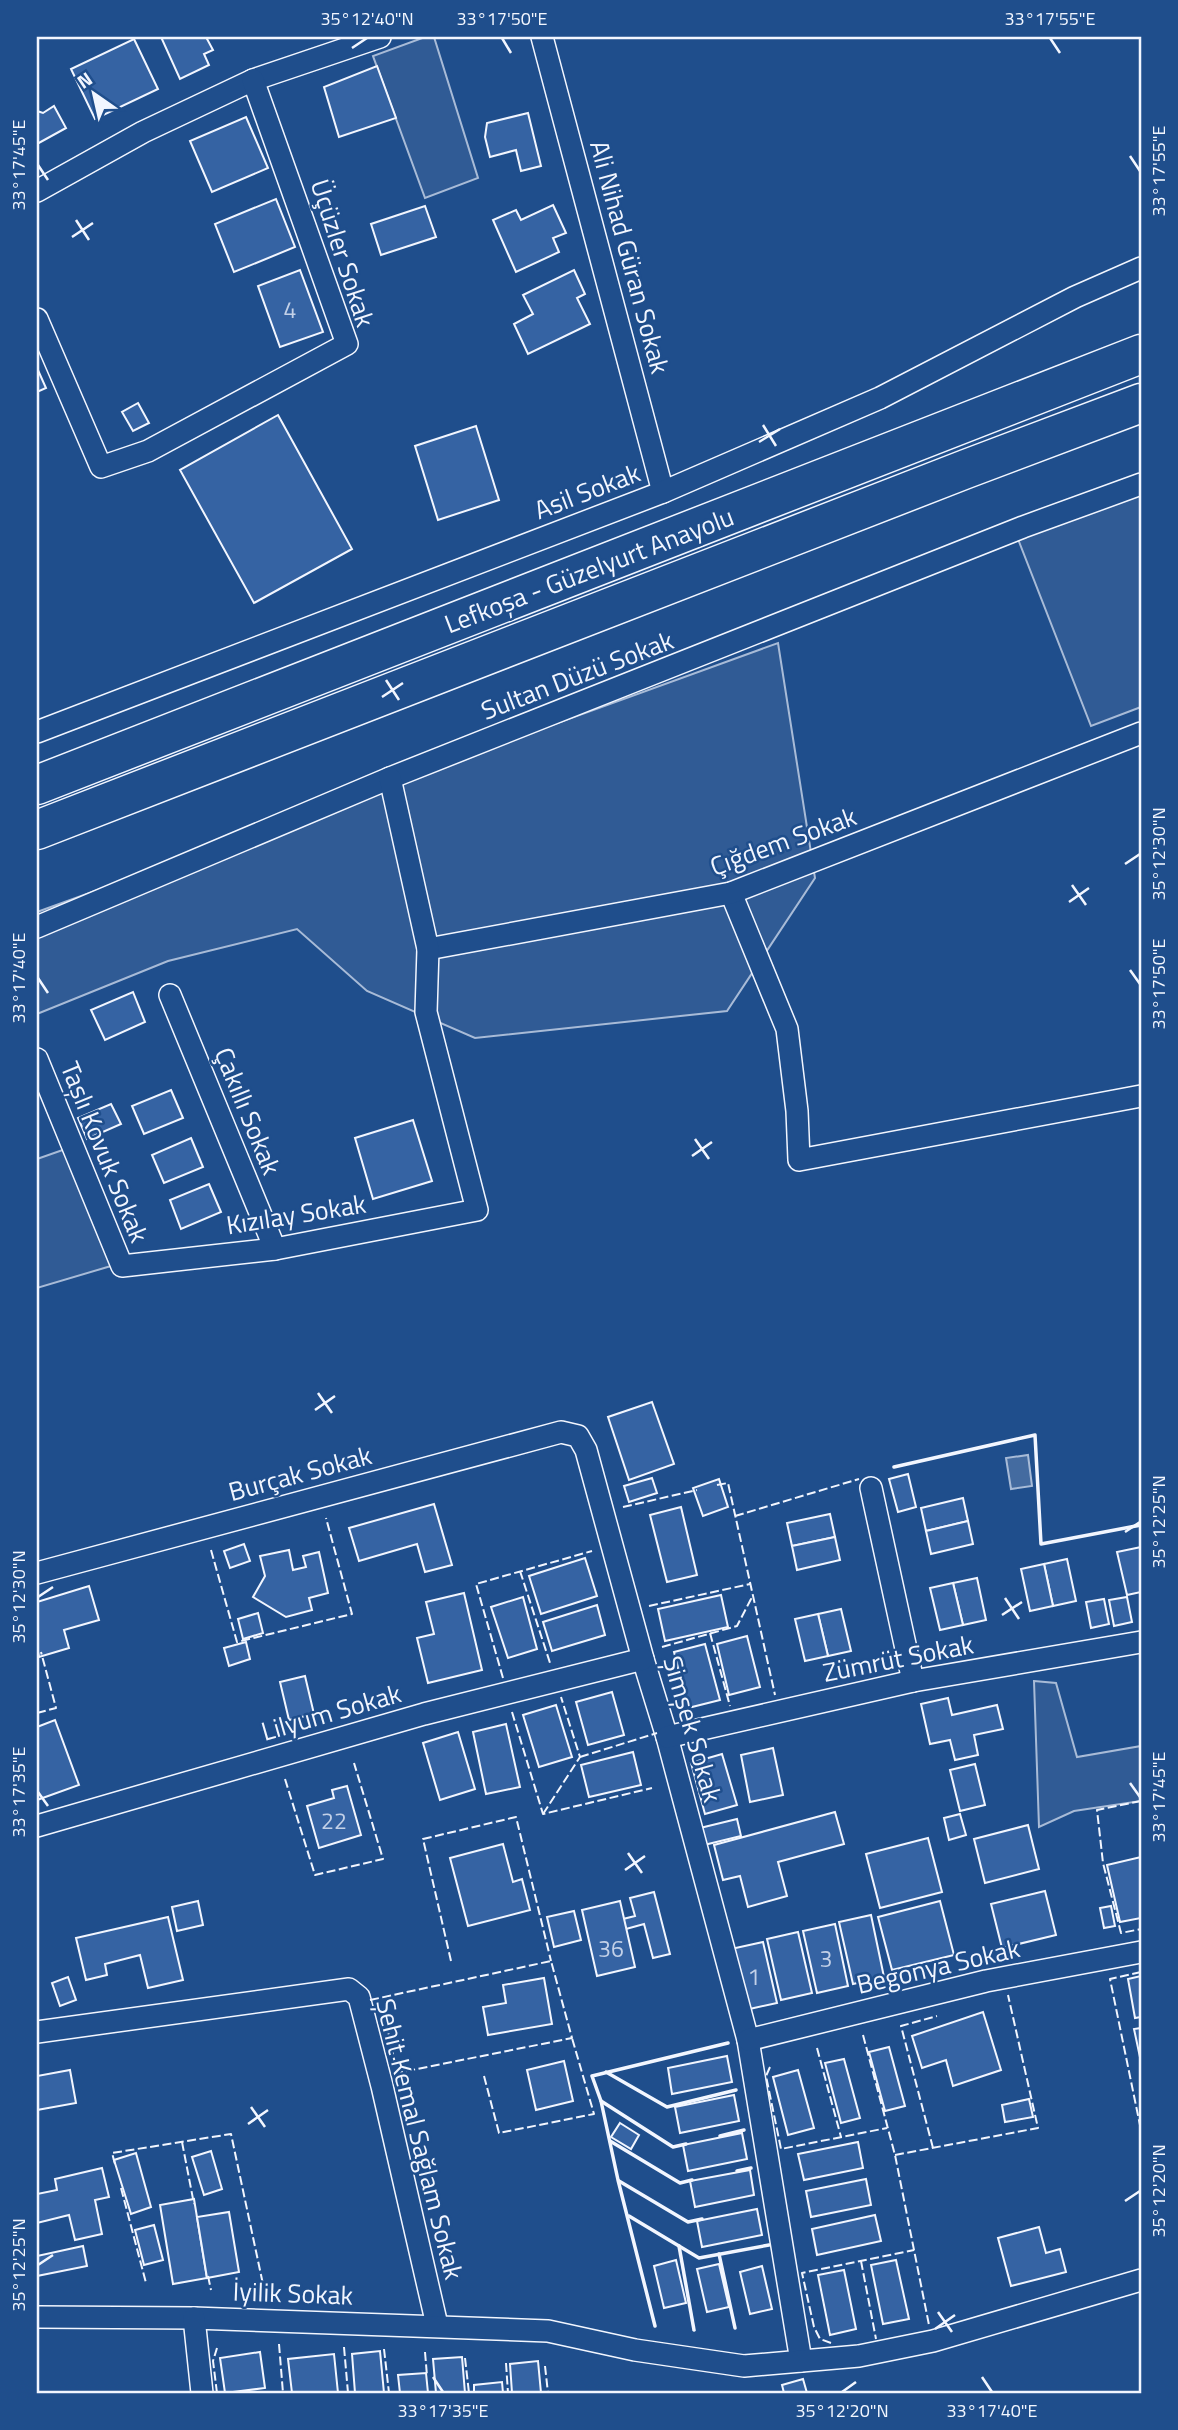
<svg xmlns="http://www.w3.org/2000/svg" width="1178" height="2430" viewBox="0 0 1178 2430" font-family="'Titillium Web',sans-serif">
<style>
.built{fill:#305b95;stroke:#a8bbd7;stroke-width:2}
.water{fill:#446ba0;stroke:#a8bbd7;stroke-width:2}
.building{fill:#3563a3;stroke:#f2f6ff;stroke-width:2}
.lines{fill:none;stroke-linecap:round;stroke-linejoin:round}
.street-casing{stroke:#f2f6ff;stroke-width:24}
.highway-casing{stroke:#f2f6ff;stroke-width:41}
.street{stroke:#1f4e8c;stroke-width:21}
.highway{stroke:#1f4e8c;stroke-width:38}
.fence{stroke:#f2f6ff;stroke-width:2;stroke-dasharray:9 3.5;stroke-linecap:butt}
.wall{stroke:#f2f6ff;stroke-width:3.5}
.ticks{fill:none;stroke:#f2f6ff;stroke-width:2.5}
.labels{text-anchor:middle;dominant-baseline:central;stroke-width:5;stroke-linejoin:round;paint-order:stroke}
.number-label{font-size:23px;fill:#c3d1e8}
.street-label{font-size:26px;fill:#f2f6ff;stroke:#1f4e8c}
.neatline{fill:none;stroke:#f2f6ff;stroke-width:2.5}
.ticks-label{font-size:18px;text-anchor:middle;fill:#f2f6ff}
</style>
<rect width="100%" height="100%" fill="#1f4e8c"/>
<!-- built -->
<g class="built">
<path d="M425,37H434L478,178L425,198L373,56Z"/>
<path d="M1141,484V707L1091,726L1018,539Z"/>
<path d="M778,643L815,878L727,1011L475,1038L367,991L297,929L168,961L37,1014V912Z"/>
<path d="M74,1146L121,1263L37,1288V1159Z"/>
<path d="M1034,1681L1056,1683L1077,1757L1141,1746V1801L1074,1811L1039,1827Z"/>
</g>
<!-- water -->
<path class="water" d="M1028,1455L1032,1486L1011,1489L1006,1458Z"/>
<!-- building -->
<g class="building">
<path d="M161,37H206L213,50L204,54L209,65L180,79Z"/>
<path d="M134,39L158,89L95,119L71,69Z"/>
<path d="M377,66L396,118L339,137L324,87Z"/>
<path d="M54,106L66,128L37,144V111L43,113Z"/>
<path d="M528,113L541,166L521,171L516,150L490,157L485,137L487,123Z"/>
<path d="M246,117L268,168L212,192L190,141Z"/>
<path d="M276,199L295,247L234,272L215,224Z"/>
<path d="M553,205L566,233L553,238L559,252L516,272L493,220L516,210L521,220Z"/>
<path d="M425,206L436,237L381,255L371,224Z"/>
<path d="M300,270L323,332L280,347L258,286Z"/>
<path d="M574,270L585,294L577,298L590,324L528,354L514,324L533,314L523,295Z"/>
<path d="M37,368L46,388L37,392Z"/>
<path d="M138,403L149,423L133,431L122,412Z"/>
<path d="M278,415L352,549L254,603L180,470Z"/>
<path d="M476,426L499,500L438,520L415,446Z"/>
<path d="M133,992L145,1022L105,1040L91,1010Z"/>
<path d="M171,1090L183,1118L144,1134L132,1106Z"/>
<path d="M111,1104L121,1124L87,1139L78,1118Z"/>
<path d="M413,1120L432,1181L373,1199L355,1138Z"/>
<path d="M191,1138L203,1167L164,1183L152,1155Z"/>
<path d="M209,1184L221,1212L181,1229L170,1200Z"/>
<path d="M652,1402L674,1464L629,1480L608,1417Z"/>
<path d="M908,1474L916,1507L898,1512L889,1479Z"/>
<path d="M652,1478L657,1493L629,1502L624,1486Z"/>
<path d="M719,1479L728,1507L703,1516L693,1488Z"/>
<path d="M963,1498L968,1521L926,1531L921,1508Z"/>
<path d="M434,1504L452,1565L425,1572L417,1544L359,1561L349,1528Z"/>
<path d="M681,1507L697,1575L667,1582L650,1515Z"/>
<path d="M830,1514L835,1537L792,1546L787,1523Z"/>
<path d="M968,1521L973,1544L931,1554L926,1531Z"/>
<path d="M835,1537L840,1560L797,1570L792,1546Z"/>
<path d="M244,1544L250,1561L230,1568L224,1551Z"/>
<path d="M1141,1547V1592L1127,1595L1117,1552Z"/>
<path d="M289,1550L293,1570L306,1567L303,1556L319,1552L328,1593L309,1598L312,1610L286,1617L253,1597L265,1576L260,1556Z"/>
<path d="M585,1558L597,1596L541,1614L529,1576Z"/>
<path d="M1067,1559L1076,1601L1053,1606L1044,1564Z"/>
<path d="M1044,1564L1053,1606L1030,1611L1021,1569Z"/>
<path d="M977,1578L986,1620L963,1625L953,1583Z"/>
<path d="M953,1583L963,1625L940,1630L930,1588Z"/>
<path d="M89,1586L99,1620L64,1630L69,1648L39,1657L37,1647V1602Z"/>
<path d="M464,1593L482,1670L428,1683L417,1638L434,1634L426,1602Z"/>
<path d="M721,1595L728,1627L665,1641L658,1609Z"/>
<path d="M523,1597L537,1649L508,1658L491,1607Z"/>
<path d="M1127,1597L1132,1622L1114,1626L1109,1600Z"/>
<path d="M1104,1599L1109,1624L1091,1628L1086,1602Z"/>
<path d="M597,1605L605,1635L552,1651L543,1622Z"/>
<path d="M841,1609L851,1651L828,1656L818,1614Z"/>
<path d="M258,1613L263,1633L243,1639L238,1619Z"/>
<path d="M818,1614L828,1656L805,1661L795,1619Z"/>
<path d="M747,1636L760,1687L729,1695L717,1644Z"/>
<path d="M246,1642L250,1659L229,1666L224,1648Z"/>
<path d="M705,1644L720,1700L688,1708L674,1652Z"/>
<path d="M305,1676L314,1714L289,1720L280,1682Z"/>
<path d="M612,1692L624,1735L588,1745L576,1702Z"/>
<path d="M948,1698L952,1715L997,1705L1003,1729L974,1735L978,1755L955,1760L950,1740L930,1744L921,1704Z"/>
<path d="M556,1705L572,1757L539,1767L523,1715Z"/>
<path d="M55,1720L79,1785L37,1800V1727Z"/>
<path d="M506,1724L520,1787L486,1794L473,1732Z"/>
<path d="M458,1732L475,1789L440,1800L423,1743Z"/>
<path d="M773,1748L783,1795L750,1802L741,1755Z"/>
<path d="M633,1752L641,1785L589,1797L581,1765Z"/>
<path d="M722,1754L737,1805L705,1814L691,1763Z"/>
<path d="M975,1764L985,1805L960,1811L950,1770Z"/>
<path d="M347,1786L361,1835L319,1848L307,1806L334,1798L332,1790Z"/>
<path d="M835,1812L844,1844L778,1862L787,1896L748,1907L740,1876L723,1880L714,1845Z"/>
<path d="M960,1814L966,1835L949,1840L944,1818Z"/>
<path d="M737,1819L741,1836L704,1845L700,1828Z"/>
<path d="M1028,1825L1039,1869L985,1883L974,1839Z"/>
<path d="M928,1838L942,1892L880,1908L866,1854Z"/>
<path d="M503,1844L513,1882L522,1879L530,1910L468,1926L450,1858Z"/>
<path d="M1141,1857V1918L1120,1922L1107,1865Z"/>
<path d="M1045,1891L1056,1935L1002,1948L991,1904Z"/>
<path d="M654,1892L670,1954L653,1958L644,1924L626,1929L623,1919L635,1916L630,1898Z"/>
<path d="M198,1901L203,1925L177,1931L172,1907Z"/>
<path d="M620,1901L635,1967L597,1976L582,1910Z"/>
<path d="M940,1901L954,1955L892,1970L878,1917Z"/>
<path d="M1111,1906L1115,1926L1104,1928L1100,1908Z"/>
<path d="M574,1911L581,1940L554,1947L547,1917Z"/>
<path d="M871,1915L884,1977L853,1984L839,1922Z"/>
<path d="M168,1917L183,1980L148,1988L140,1955L105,1964L107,1975L86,1980L76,1938Z"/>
<path d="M835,1924L848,1986L817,1993L803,1931Z"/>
<path d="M798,1932L812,1993L781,2000L767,1939Z"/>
<path d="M763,1942L777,2003L745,2010L731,1949Z"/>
<path d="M1141,1976V2017L1135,2018L1128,1979Z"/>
<path d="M68,1977L76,2000L60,2006L52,1983Z"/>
<path d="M544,1978L552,2024L488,2035L483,2007L506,2003L503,1985Z"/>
<path d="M983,2012L1001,2070L953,2086L946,2060L922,2068L912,2036Z"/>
<path d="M1141,2028V2062L1134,2029Z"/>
<path d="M889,2047L905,2106L885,2111L869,2052Z"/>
<path d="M727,2056L732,2082L672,2094L668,2068Z"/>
<path d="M844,2059L860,2118L841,2123L825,2063Z"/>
<path d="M564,2061L573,2101L536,2110L527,2070Z"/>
<path d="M70,2070L76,2103L37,2110V2076Z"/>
<path d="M798,2070L814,2128L788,2135L773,2077Z"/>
<path d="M734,2095L739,2121L680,2133L675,2107Z"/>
<path d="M1029,2099L1033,2117L1005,2122L1002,2105Z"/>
<path d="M620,2123L639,2135L631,2149L611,2137Z"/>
<path d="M742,2133L747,2159L688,2171L683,2145Z"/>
<path d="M858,2142L863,2168L804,2180L798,2154Z"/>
<path d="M211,2151L222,2189L204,2195L192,2157Z"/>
<path d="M136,2153L151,2207L131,2214L114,2160Z"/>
<path d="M102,2168L109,2197L95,2200L102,2234L75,2240L69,2215L37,2223V2194L57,2190L55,2179Z"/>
<path d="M750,2170L754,2195L695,2207L690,2181Z"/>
<path d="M866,2179L871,2205L811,2217L806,2191Z"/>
<path d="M194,2199L207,2278L173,2284L160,2205Z"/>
<path d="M757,2209L762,2235L702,2247L697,2221Z"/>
<path d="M229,2212L239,2272L207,2278L197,2217Z"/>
<path d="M875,2215L881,2241L817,2255L812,2229Z"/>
<path d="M154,2225L163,2260L144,2265L135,2230Z"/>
<path d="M1039,2227L1046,2253L1060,2249L1066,2272L1011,2286L998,2238Z"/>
<path d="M83,2246L87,2266L37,2276V2256Z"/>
<path d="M676,2260L686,2303L664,2308L654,2266Z"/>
<path d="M896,2260L909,2319L883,2324L871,2265Z"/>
<path d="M719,2264L729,2307L707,2312L697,2269Z"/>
<path d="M762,2266L772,2309L750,2314L740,2272Z"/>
<path d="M844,2270L856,2329L830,2335L818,2275Z"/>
<path d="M380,2351L384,2393H355L352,2354Z"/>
<path d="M260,2352L265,2388L225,2393L220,2358Z"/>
<path d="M334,2354L338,2393H292L288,2359Z"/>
<path d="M462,2357L465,2393H436L433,2359Z"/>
<path d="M538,2361L541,2393H512L510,2364Z"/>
<path d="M426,2373L428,2393H400L398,2375Z"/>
<path d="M803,2379L807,2393H784L782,2385Z"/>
<path d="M502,2382L503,2393H474V2385Z"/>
</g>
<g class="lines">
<!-- street casing -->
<g class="street-casing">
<g id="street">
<path d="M542,37L663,492"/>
<path d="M37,191L143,132L253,80L380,37"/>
<path d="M37,319L101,467L148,451L347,344L253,80"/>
<path d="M37,732L663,492L880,398L1075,297L1141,268"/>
<path d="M731,893L787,1029L797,1111L799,1160L1141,1096"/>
<path d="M37,927L390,778L1023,527L1141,484"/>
<path d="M428,949L731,893L1141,733"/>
<path d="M170,995L275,1249"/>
<path d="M37,1059L122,1266L275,1249L477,1210L426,1012L428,949L390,778"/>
<path d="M871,1488L913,1681"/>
<path d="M37,1573L561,1432L578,1436L586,1450L643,1659L667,1737L748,2040L801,2361"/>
<path d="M667,1737L913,1681L1141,1642"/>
<path d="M37,1826L424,1714L643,1659"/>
<path d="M37,2032L349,1989L359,1997L382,2086L437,2325"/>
<path d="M748,2040L986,1981L1141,1952"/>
<path d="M37,2317L194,2318L548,2331L635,2350L744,2366L859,2356L933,2341L1141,2280"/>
<path d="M194,2318L202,2393"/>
</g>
</g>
<!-- highway casing -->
<g class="highway-casing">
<g id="highway">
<path d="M37,785L1141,354"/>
<path d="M37,830L966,469L1141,403"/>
</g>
</g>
<!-- street -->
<use href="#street" class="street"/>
<!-- highway -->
<use href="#highway" class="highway"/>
<!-- fence -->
<g class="fence">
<path d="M717,1485L728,1483L775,1695"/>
<path d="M623,1507L697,1490"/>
<path d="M735,1516L859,1479"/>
<path d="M211,1550L237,1642L352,1614L326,1518"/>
<path d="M520,1571L551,1666"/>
<path d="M649,1606L750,1584"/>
<path d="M710,1633L730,1706"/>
<path d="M662,1647L737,1626L751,1599V1595"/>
<path d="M503,1678L476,1584L592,1551"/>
<path d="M512,1712L543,1814L652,1788"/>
<path d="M37,1713L56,1708L41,1652"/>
<path d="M580,1757L657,1733"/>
<path d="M285,1779L315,1875L383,1859L354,1763"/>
<path d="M1141,1801L1097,1810L1103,1863L1121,1933L1141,1929"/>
<path d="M543,1814L580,1757L561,1697"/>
<path d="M451,1961L423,1839L516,1817L551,1961"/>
<path d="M1141,1972L1110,1979L1141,2130"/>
<path d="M370,2000L551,1961L572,2038L397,2073L383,2008"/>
<path d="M863,2035L895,2155L929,2325"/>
<path d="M817,2048L841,2137"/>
<path d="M770,2067L766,2076L781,2149L887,2128"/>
<path d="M484,2076L499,2133L594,2114L572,2038"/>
<path d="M182,2142L194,2204"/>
<path d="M933,2148L901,2026L937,2016"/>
<path d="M895,2155L1038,2128L1008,1995"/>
<path d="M115,2164L112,2153L231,2134L264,2289"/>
<path d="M121,2188L146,2283"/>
<path d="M861,2261L876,2339"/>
<path d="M208,2276L211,2290"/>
<path d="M831,2343L820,2339L814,2327L802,2273L914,2250"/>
<path d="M279,2344L283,2393"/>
<path d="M344,2347L348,2393"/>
<path d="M384,2349L389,2393"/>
<path d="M425,2352L427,2376"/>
<path d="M465,2358L469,2393"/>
<path d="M506,2363L508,2393"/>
<path d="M545,2366L548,2393"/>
<path d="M217,2393L213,2361L217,2348"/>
</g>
<!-- wall -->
<g class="wall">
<path d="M894,1467L1035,1435L1041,1544L1141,1525"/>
<path d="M606,2072L667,2107L736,2090"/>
<path d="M601,2101L673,2147L686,2144"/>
<path d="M720,2136L744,2130"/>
<path d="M610,2141L680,2183L692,2180"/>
<path d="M737,2171L751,2168"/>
<path d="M619,2181L688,2222L702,2219"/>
<path d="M629,2216L699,2258L769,2245"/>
<path d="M679,2246L694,2330"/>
<path d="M719,2254L735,2328"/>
<path d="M655,2326L618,2180L601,2101L592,2076L728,2043"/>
</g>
</g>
<!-- ticks -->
<path class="ticks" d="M502,38L511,53M1050,38L1060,53M352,48L367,38M1130,156L1140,171M38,165L48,180M76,220L89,240M72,237L93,223M763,425L776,446M759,442L780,429M386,680L399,700M382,697L403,683M1125,864L1140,854M1072,885L1086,905M1069,902L1089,888M1130,970L1140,984M38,978L48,993M695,1139L709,1159M692,1156L712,1142M318,1393L332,1413M315,1410L335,1396M1125,1532L1140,1522M38,1597L53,1587M1005,1598L1019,1619M1002,1615L1022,1602M1130,1783L1140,1797M38,1792L48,1806M628,1853L642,1873M625,1870L645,1856M251,2107L265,2127M248,2124L268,2110M1125,2201L1140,2191M38,2265L53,2255M938,2312L952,2332M935,2329L955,2315M433,2377L443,2392M982,2377L992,2392M842,2392L856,2382"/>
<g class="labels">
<!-- number labels -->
<g class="number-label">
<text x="290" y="309">4</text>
<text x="334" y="1820">22</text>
<text x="611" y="1948">36</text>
<text x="826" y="1958">3</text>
<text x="754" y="1976">1</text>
</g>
<!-- street labels -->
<g class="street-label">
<text transform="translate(343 253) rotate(72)">Üçüzler Sokak</text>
<text transform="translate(630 257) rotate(75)">Ali Nihad Güran Sokak</text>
<text transform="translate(587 491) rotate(-21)">Asil Sokak</text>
<text transform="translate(589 570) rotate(-21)">Lefkoşa - Güzelyurt Anayolu</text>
<text transform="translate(577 675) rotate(-21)">Sultan Düzü Sokak</text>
<text transform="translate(783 841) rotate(-20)">Çığdem Sokak</text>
<text transform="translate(248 1111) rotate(68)">Çakıllı Sokak</text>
<text transform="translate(105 1152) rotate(68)">Taşlı Kovuk Sokak</text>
<text transform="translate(296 1214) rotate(-9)">Kızılay Sokak</text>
<text transform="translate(300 1473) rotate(-15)">Burçak Sokak</text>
<text transform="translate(898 1658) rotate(-11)">Zümrüt Sokak</text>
<text transform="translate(331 1712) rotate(-16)">Lilyum Sokak</text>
<text transform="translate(693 1729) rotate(74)">Şimşek Sokak</text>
<text transform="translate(938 1966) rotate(-13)">Begonya Sokak</text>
<text transform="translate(420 2139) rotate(76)">Şehit Kemal Sağlam Sokak</text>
<text transform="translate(293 2293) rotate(2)">İyilik Sokak</text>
</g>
</g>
<!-- border -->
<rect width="1178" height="2430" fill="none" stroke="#1f4e8c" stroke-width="77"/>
<!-- north arrow -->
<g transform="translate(94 94) rotate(326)" stroke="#1f4e8c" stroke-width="5" paint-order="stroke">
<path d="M0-5L12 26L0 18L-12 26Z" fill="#f2f6ff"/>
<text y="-10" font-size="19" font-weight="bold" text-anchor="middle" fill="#f2f6ff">N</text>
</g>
<rect x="38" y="38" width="1102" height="2354" class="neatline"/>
<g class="ticks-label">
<text x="367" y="25">35°12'40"N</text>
<text x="502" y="25">33°17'50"E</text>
<text x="1050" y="25">33°17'55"E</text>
<text transform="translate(19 165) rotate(-90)" y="6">33°17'45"E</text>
<text transform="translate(1159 171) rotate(-90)" y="6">33°17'55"E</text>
<text transform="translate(1159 854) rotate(-90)" y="6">35°12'30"N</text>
<text transform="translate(19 978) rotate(-90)" y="6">33°17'40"E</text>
<text transform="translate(1159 984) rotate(-90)" y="6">33°17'50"E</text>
<text transform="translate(1159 1522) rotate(-90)" y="6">35°12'25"N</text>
<text transform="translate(19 1597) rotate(-90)" y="6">35°12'30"N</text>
<text transform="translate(19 1792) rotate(-90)" y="6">33°17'35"E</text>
<text transform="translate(1159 1797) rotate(-90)" y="6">33°17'45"E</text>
<text transform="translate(1159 2191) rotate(-90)" y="6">35°12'20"N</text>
<text transform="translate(19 2265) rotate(-90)" y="6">35°12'25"N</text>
<text x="443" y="2417">33°17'35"E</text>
<text x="842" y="2417">35°12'20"N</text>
<text x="992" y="2417">33°17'40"E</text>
</g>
</svg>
